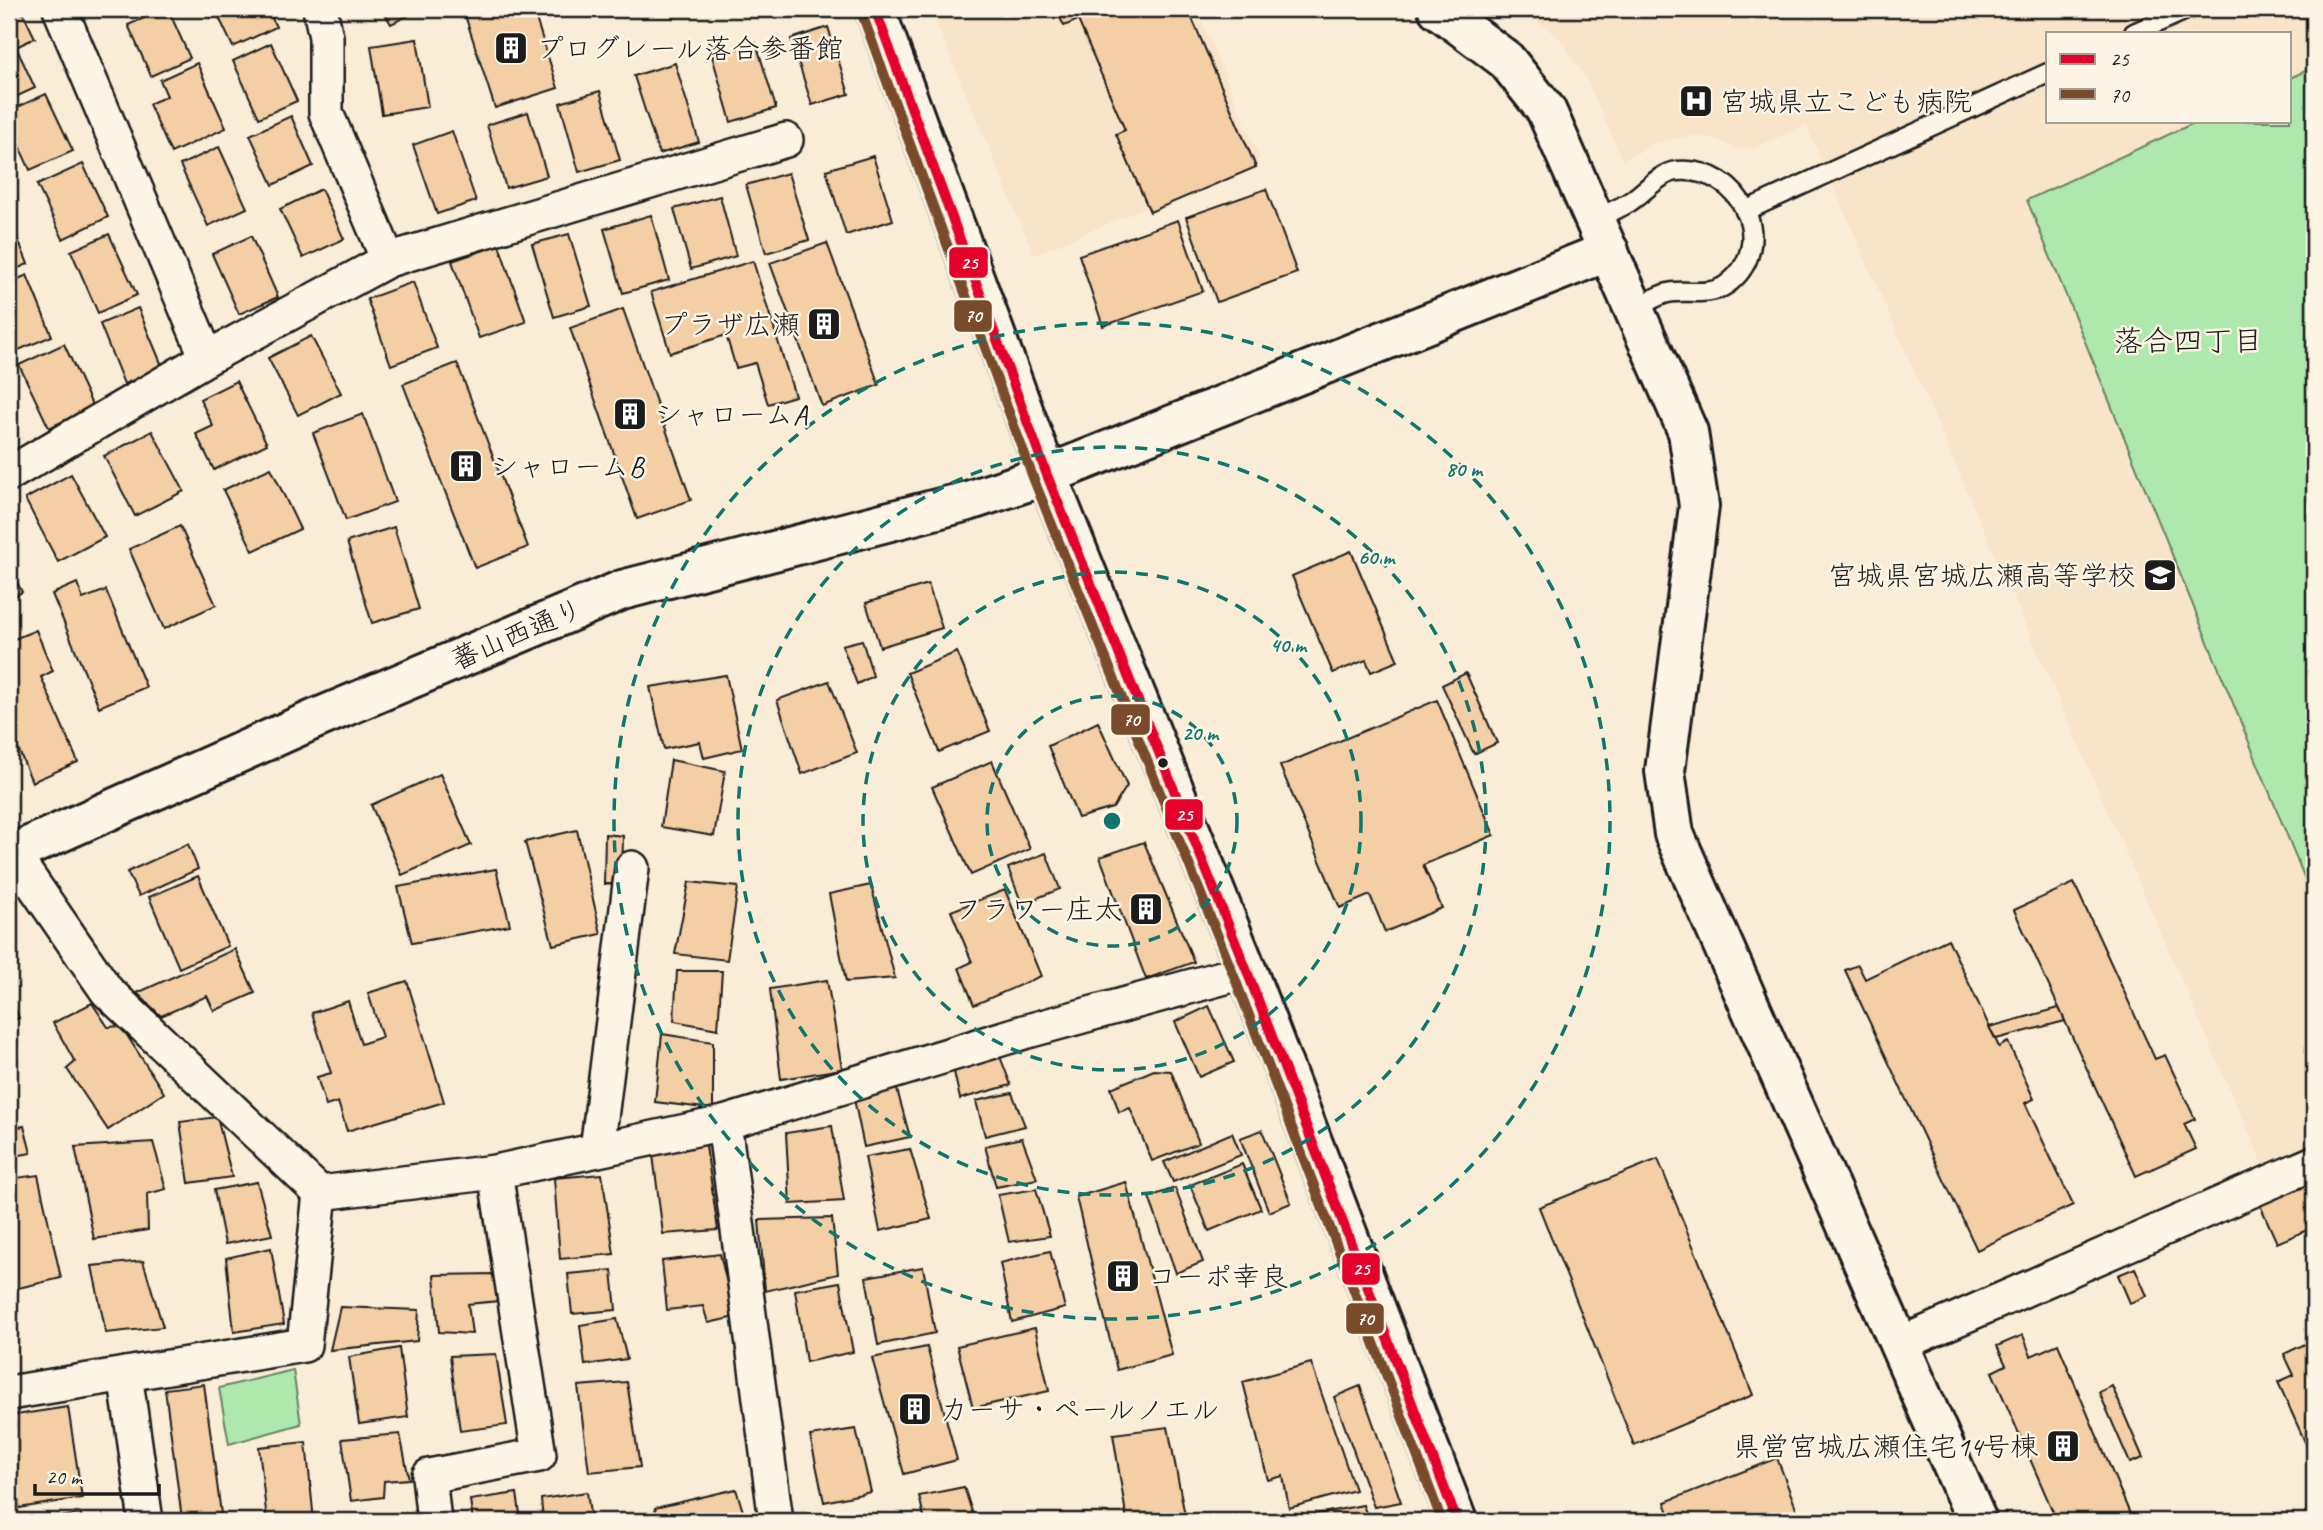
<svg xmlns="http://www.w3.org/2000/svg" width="2323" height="1530" viewBox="0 0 2323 1530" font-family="Caveat,'Klee One',sans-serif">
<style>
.built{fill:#f8e4c8;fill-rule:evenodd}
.green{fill:#aee8ac;stroke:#658264;stroke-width:2}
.building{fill:#f4cea4;stroke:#1c1c1c;stroke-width:2}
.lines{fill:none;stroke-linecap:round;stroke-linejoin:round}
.service-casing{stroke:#1c1c1c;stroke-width:23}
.minor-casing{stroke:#1c1c1c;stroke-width:38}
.tertiary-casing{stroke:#1c1c1c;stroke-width:44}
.trunk-casing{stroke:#1c1c1c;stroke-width:44}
.service{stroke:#fcf5e5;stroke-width:18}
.minor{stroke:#fcf5e5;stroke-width:33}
.tertiary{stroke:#fcf5e5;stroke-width:38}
.trunk{stroke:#fcf5e5;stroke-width:38}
.bus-1-casing{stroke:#fcf5e5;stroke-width:16}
.bus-2-casing{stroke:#fcf5e5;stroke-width:16}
.bus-1{stroke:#e4002b;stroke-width:10}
.bus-2{stroke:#7a4b2a;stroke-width:10}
.ring{fill:none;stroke:#0f766e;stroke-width:3.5;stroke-dasharray:12 9}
.bus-dot{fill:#1c1c1c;stroke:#fcf5e5;stroke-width:2.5}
.labels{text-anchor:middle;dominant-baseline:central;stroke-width:5;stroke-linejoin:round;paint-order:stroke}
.poi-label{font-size:28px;fill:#1c1c1c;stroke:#fcf5e5;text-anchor:start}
.street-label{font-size:28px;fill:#1c1c1c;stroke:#fcf5e5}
.neighbourhood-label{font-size:30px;fill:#1c1c1c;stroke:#fcf5e5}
.centre{fill:#0f766e;stroke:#fcf5e5;stroke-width:3.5}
.ring-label{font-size:21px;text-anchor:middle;font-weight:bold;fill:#0f766e;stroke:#fcf5e5;stroke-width:5;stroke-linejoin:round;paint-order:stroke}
.line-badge{stroke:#fcf5e5;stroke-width:2.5}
.badge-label{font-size:19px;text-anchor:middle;font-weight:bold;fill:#fff}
</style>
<rect width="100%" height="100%" fill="#faedd8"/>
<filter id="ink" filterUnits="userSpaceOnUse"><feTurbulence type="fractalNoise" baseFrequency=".0143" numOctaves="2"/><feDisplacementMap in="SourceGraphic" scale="14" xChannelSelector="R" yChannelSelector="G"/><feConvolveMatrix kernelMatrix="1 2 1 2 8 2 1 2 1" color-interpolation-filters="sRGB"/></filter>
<g filter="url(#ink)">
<!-- built -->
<g class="built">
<path d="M930,9H1197L1260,159L1034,255Z"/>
<path d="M1521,9H2314V1142L2263,1165L1806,125L1754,148L1738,150L1713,138L1688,136L1654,144L1623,161L1585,76L1559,38ZM2048,33H2290V121H2048Z"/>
</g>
<!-- green -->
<g class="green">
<path d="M2314,67V901L2027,200L2198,121H2290V78Z"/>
<path d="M293,1370L301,1424L229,1444L219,1388Z"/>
</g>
<!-- building -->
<g class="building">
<path d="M165,9H168L190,58L151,76L128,25Z"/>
<path d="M215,9H268L276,27L233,47Z"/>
<path d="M382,9H421L391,24Z"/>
<path d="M463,9H533L558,88L495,108Z"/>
<path d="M1056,9H1188L1256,167L1150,212L1116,134L1125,130L1078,20L1064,26Z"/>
<path d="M22,11L35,38L16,47L35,88L9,100V17Z"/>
<path d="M828,27L849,94L812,105L791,39Z"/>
<path d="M417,39L428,107L382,114L371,46Z"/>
<path d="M271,43L297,101L259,118L233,61Z"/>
<path d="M756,43L776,108L731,122L712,56Z"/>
<path d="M197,63L226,128L171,153L149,104L167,96L160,80Z"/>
<path d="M675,63L699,142L659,154L634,76Z"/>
<path d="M600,91L620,160L579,172L560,103Z"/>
<path d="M46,94L73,151L30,170L9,124V111Z"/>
<path d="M528,112L547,176L506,188L487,125Z"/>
<path d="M291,116L313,166L273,185L250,135Z"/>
<path d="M452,131L476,201L437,214L413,145Z"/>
<path d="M219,147L247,208L208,226L180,165Z"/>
<path d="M873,156L893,220L846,235L826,170Z"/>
<path d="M83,164L108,217L63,239L37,185Z"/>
<path d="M788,173L809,240L766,253L746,185Z"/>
<path d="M321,189L344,239L303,258L280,209Z"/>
<path d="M1266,189L1297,273L1217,302L1186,217Z"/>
<path d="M720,196L736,256L691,269L674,209Z"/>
<path d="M651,215L669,280L623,293L604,229Z"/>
<path d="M9,217L28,264L9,272Z"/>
<path d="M1178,220L1203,291L1103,326L1079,255Z"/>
<path d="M109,234L137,295L98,313L71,251Z"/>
<path d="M569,234L591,306L554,317L532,244Z"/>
<path d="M251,236L278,297L239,314L212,254Z"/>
<path d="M827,243L879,385L822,406L770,263Z"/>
<path d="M499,245L526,322L479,338L452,261Z"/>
<path d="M753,261L795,396L768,404L755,363L736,368L726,335L670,353L651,292Z"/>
<path d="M27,275L52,336L9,354V283Z"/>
<path d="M413,282L437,348L391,365L367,299Z"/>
<path d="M138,308L163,368L124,384L100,324Z"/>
<path d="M623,309L691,500L637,519L570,328Z"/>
<path d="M311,336L341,393L298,415L268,358Z"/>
<path d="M64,344L93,407L49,428L19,365Z"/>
<path d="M457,363L528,547L475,568L403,384Z"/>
<path d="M236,381L267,444L214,470L196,434L213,426L200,399Z"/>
<path d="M363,414L395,502L346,520L313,433Z"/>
<path d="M152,431L184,491L135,516L104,456Z"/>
<path d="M271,468L300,529L253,551L223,490Z"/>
<path d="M71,474L105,537L58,562L25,499Z"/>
<path d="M180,526L216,605L164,629L129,549Z"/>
<path d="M394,527L419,609L372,623L347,542Z"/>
<path d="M1351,551L1398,661L1371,672L1366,660L1333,673L1292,576Z"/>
<path d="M9,566L22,592L9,599Z"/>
<path d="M77,583L83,599L106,590L146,687L99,707L52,594Z"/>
<path d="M928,584L942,628L880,647L866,603Z"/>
<path d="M36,630L53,671L41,677L78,762L32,782L9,727V641Z"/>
<path d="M862,640L873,676L857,684L842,645Z"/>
<path d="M957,652L990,731L939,752L907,673Z"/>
<path d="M1466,673L1497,743L1474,754L1442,685Z"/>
<path d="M726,675L742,749L704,758L700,742L664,749L650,687Z"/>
<path d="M829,681L857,753L802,774L777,700Z"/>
<path d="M1437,700L1494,835L1423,865L1442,908L1385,932L1370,895L1340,908L1280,766Z"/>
<path d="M1098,722L1127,786L1113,808L1078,818L1048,746Z"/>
<path d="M671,760L725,771L714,836L661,827Z"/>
<path d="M992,761L1030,849L971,875L932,787Z"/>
<path d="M440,774L471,845L402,875L371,805Z"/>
<path d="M577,830L601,934L553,945L525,842Z"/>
<path d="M605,834L623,836L622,884H604Z"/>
<path d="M1144,842L1194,962L1146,979L1100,857Z"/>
<path d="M188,844L198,869L139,896L127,872Z"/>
<path d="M1046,853L1060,889L1022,904L1008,868Z"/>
<path d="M496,869L510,925L412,943L398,887Z"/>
<path d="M198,876L228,946L179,968L149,897Z"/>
<path d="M689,882L738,887L727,960L675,954Z"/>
<path d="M2074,883L2155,1059L2165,1055L2195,1119L2184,1124L2196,1149L2136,1176L2014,910Z"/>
<path d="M871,885L895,978L846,982L829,894Z"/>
<path d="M1005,890L1041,976L974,1005L959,968L972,962L951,911Z"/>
<path d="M1948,939L1999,1047L2008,1042L2034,1099L2025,1103L2073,1205L1977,1250L1845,970L1858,965L1865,979Z"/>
<path d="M235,949L255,993L214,1011L207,996L161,1016L137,993Z"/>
<path d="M677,971H722L718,1029L674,1021Z"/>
<path d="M827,980L842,1069L781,1079L770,989Z"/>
<path d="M407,981L444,1102L347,1131L338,1102L326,1106L317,1077L331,1073L312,1013L348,1001L361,1044L382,1037L368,993Z"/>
<path d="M9,995L19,1018L9,1022Z"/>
<path d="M92,1003L108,1027L121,1026L164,1093L108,1130L67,1069L75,1062L53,1023Z"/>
<path d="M1209,1006L1234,1062L1199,1077L1175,1022Z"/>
<path d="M2059,1008L2065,1021L1996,1039L1989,1027Z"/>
<path d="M662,1034L713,1042V1109L655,1102Z"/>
<path d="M999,1054L1011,1085L960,1099L952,1063Z"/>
<path d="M1154,1070L1171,1071L1199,1143L1152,1161L1130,1108L1119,1112L1111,1088Z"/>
<path d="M896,1086L910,1137L864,1147L854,1099Z"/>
<path d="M1012,1093L1025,1126L985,1136L976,1101Z"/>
<path d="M217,1117L232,1177L189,1183L180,1122Z"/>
<path d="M24,1126L31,1153L9,1157V1129Z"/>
<path d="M832,1126L844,1201L790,1204L786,1133Z"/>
<path d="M1262,1130L1291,1203L1269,1212L1240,1138Z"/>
<path d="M1232,1133L1241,1155L1173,1182L1164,1162Z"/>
<path d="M1022,1138L1037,1179L996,1187L985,1146Z"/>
<path d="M705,1139L718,1230L663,1234L652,1147Z"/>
<path d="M153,1142L166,1189L147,1194L148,1230L94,1239L75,1147Z"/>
<path d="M910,1149L931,1219L880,1231L865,1157Z"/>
<path d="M1658,1159L1753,1395L1634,1445L1539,1207Z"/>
<path d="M1242,1164L1261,1209L1209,1231L1190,1185Z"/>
<path d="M602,1174L614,1254L560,1259L554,1178Z"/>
<path d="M38,1175L61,1278L10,1290L9,1179Z"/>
<path d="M257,1182L272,1235L225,1244L214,1190Z"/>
<path d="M1126,1182L1172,1355L1117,1370L1076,1197Z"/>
<path d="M2314,1182V1227L2277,1243L2260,1205Z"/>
<path d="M1175,1188L1203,1262L1176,1273L1149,1197Z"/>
<path d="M1036,1189L1050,1236L1009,1242L998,1195Z"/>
<path d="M832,1218L838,1274L765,1291L759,1220Z"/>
<path d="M271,1248L284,1324L234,1332L226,1258Z"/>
<path d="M1050,1251L1065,1308L1012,1322L1000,1263Z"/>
<path d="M720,1254L735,1317L708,1323L703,1306L667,1310L662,1261Z"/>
<path d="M143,1261L163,1327L106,1333L92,1266Z"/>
<path d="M923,1267L935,1333L878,1345L866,1277Z"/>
<path d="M2135,1268L2147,1296L2130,1303L2118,1275Z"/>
<path d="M612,1270L616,1310L572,1314L568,1274Z"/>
<path d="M493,1274L499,1301L468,1304L472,1334L439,1332L434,1275Z"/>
<path d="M840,1282L853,1352L806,1362L795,1290Z"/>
<path d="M340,1307L419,1310L417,1341L330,1350Z"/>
<path d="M617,1319L627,1359L585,1365L580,1325Z"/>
<path d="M1035,1328L1049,1391L973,1408L957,1346Z"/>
<path d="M2023,1335L2031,1356L2058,1344L2133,1521H2057L1992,1372L2006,1365L1997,1346Z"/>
<path d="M2307,1343L2314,1359V1462L2278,1382L2294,1375L2284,1354Z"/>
<path d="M927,1347L957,1460L904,1474L872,1358Z"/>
<path d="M399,1348L408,1417L359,1424L349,1357Z"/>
<path d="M496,1354L507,1425L460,1431L450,1356Z"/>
<path d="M1311,1363L1355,1490L1289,1508L1283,1476L1268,1480L1243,1382Z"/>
<path d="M627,1382L640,1467L589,1472L578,1386Z"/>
<path d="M204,1384L221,1514L182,1519L165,1389Z"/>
<path d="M1360,1386L1401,1502L1374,1507L1334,1397Z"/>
<path d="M2112,1386L2143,1458L2130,1463L2099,1392Z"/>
<path d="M68,1407L82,1498L19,1508L9,1416Z"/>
<path d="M1168,1427L1186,1521H1127L1113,1434Z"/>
<path d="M856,1429L871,1492L824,1502L810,1436Z"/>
<path d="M400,1434L409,1479L384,1481L383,1497L351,1501L342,1439Z"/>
<path d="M306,1442L314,1521H267L259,1447Z"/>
<path d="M1777,1458L1801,1521H1672L1665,1502Z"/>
<path d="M964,1487L975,1521H925L919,1496Z"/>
<path d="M736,1489L746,1521H658L655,1508Z"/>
<path d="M587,1492L591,1521H543L541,1499Z"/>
<path d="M517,1493L521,1521H473L470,1500Z"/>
<path d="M1363,1505L1369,1521H1303L1302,1517Z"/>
<path d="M81,1514L82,1521H32Z"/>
</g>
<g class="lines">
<!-- service casing -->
<g class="service-casing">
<g id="service">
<path d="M2134,33L2188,9"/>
<path d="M1745,211L2048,73"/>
<path d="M1595,219C1606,214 1618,209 1628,203C1643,194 1659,173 1677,171C1741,165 1780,246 1726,285C1709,297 1686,289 1668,293C1657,295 1645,304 1634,309"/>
</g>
</g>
<!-- minor casing -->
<g class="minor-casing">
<g id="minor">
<path d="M60,9L207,358"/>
<path d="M320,9L326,37V113L388,260"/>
<path d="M9,474L207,358L388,260L786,140"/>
<path d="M12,853L107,991L320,1193L495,1172L724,1123L1024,1032L1247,971"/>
<path d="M724,1123L776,1521"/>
<path d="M597,1150L632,868"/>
<path d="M1900,1344L2314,1163"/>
<path d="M125,1374L146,1521"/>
<path d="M9,1393L304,1345L320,1193"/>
<path d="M434,1521L429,1476L539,1455L495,1172"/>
</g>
</g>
<!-- tertiary casing -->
<g class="tertiary-casing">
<g id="tertiary">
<path d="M1438,9L1506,60L1546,110L1688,432L1699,506L1665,771L1674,834L1977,1521"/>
<path d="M9,855L313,720L622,590L968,501L1047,475L1609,251"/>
</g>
</g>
<!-- trunk casing -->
<g class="trunk-casing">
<path id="trunk" d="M875,9L1047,475L1247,971L1457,1521"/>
</g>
<!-- service -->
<use href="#service" class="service"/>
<!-- minor -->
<use href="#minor" class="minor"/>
<!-- tertiary -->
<use href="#tertiary" class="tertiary"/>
<!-- trunk -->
<use href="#trunk" class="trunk"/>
<!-- bus-1 casing -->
<g class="bus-1-casing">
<path id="bus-1" d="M875,9L1047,475L1247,971L1457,1521"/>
</g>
<!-- bus-2 casing -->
<g class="bus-2-casing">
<path id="bus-2" d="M862,14L1034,480L1234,976L1442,1521"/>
</g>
<!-- bus-1 -->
<use href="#bus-1" class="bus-1"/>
<!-- bus-2 -->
<use href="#bus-2" class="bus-2"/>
</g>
</g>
<!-- distance rings -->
<g class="ring">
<circle cx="1112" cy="821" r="125"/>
<circle cx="1112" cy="821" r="249"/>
<circle cx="1112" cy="821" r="374"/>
<circle cx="1112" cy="821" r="498"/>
</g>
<!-- icons -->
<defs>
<g id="building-square" transform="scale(1.75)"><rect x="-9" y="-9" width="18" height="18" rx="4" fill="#1c1c1c" stroke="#fcf5e5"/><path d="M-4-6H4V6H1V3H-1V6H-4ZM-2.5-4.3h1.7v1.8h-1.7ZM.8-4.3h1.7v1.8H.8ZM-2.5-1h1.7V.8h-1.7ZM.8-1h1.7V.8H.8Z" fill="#fff"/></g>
<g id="hospital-square" transform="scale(1.75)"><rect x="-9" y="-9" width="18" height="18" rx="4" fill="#1c1c1c" stroke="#fcf5e5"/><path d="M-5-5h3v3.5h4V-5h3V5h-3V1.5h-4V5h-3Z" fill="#fff"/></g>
<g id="school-square" transform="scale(1.75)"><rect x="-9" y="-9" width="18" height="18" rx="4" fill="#1c1c1c" stroke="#fcf5e5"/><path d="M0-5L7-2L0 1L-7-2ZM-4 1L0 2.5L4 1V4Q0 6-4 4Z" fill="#fff"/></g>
</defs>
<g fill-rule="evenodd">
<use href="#building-square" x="511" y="48"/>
<use href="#hospital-square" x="1696" y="101"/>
<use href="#building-square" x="824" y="324"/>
<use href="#building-square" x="630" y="414"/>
<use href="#building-square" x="466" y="466"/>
<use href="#school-square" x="2160" y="575"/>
<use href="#building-square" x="1146" y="909"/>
<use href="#building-square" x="1123" y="1276"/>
<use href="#building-square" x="915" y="1409"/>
<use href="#building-square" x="2063" y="1446"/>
</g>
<!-- markers -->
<circle class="bus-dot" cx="1163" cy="763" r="6"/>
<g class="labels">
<!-- poi labels -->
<g class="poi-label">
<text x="536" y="48">プログレール落合参番館</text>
<text x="1720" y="101">宮城県立こども病院</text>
<text x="800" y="324" text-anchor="end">プラザ広瀬</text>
<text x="654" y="414">シャロームA</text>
<text x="490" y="466">シャロームB</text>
<text x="2136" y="575" text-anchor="end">宮城県宮城広瀬高等学校</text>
<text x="1122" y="909" text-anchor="end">フラワー庄太</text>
<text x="1148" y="1276">コーポ幸良</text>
<text x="940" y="1409">カーサ・ペールノエル</text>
<text x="2038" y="1446" text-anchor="end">県営宮城広瀬住宅14号棟</text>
</g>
<!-- street labels -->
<g class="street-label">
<text transform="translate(517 634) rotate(-23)">蕃山西通り</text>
</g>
<!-- neighbourhood labels -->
<g class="neighbourhood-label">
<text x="2188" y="341">落合四丁目</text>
</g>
</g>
<circle cx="1112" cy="821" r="10" class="centre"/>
<g class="ring-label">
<text x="1464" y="476">80 m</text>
<text x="1376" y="564">60 m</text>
<text x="1288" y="652">40 m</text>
<text x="1200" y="740">20 m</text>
</g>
<g class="line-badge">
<rect x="948" y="246" width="41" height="33" rx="7" fill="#e4002b"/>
<rect x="953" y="299" width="40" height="34" rx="7" fill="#7a4b2a"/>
<rect x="1110" y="703" width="41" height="33" rx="7" fill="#7a4b2a"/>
<rect x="1164" y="798" width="40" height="33" rx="7" fill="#e4002b"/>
<rect x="1341" y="1252" width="40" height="34" rx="7" fill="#e4002b"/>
<rect x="1345" y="1302" width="40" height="33" rx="7" fill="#7a4b2a"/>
</g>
<g class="badge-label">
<text x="969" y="269">25</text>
<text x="973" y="322">70</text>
<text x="1131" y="726">70</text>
<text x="1184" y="821">25</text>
<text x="1361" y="1275">25</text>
<text x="1365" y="1325">70</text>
</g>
<!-- margin -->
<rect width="2323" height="1530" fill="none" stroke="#fcf5e5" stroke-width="35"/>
<rect x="18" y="18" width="2288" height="1495" fill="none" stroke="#1c1c1c" stroke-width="2.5" filter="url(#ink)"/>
<!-- legend -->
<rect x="2046" y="32" width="245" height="91" fill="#fcf5e5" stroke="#a29e95" stroke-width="2"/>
<rect x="2060" y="54" width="35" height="10" fill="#e4002b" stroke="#a29e95" stroke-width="2"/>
<text x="2110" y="66" font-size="21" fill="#1c1c1c">25</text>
<rect x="2060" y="89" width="35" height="10" fill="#7a4b2a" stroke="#a29e95" stroke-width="2"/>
<text x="2110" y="102" font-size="21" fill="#1c1c1c">70</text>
<!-- scale -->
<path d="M35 1484v10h124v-10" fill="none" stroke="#1c1c1c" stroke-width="3.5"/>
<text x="46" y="1484" font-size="21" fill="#1c1c1c" stroke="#fcf5e5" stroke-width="5" paint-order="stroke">20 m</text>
</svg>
